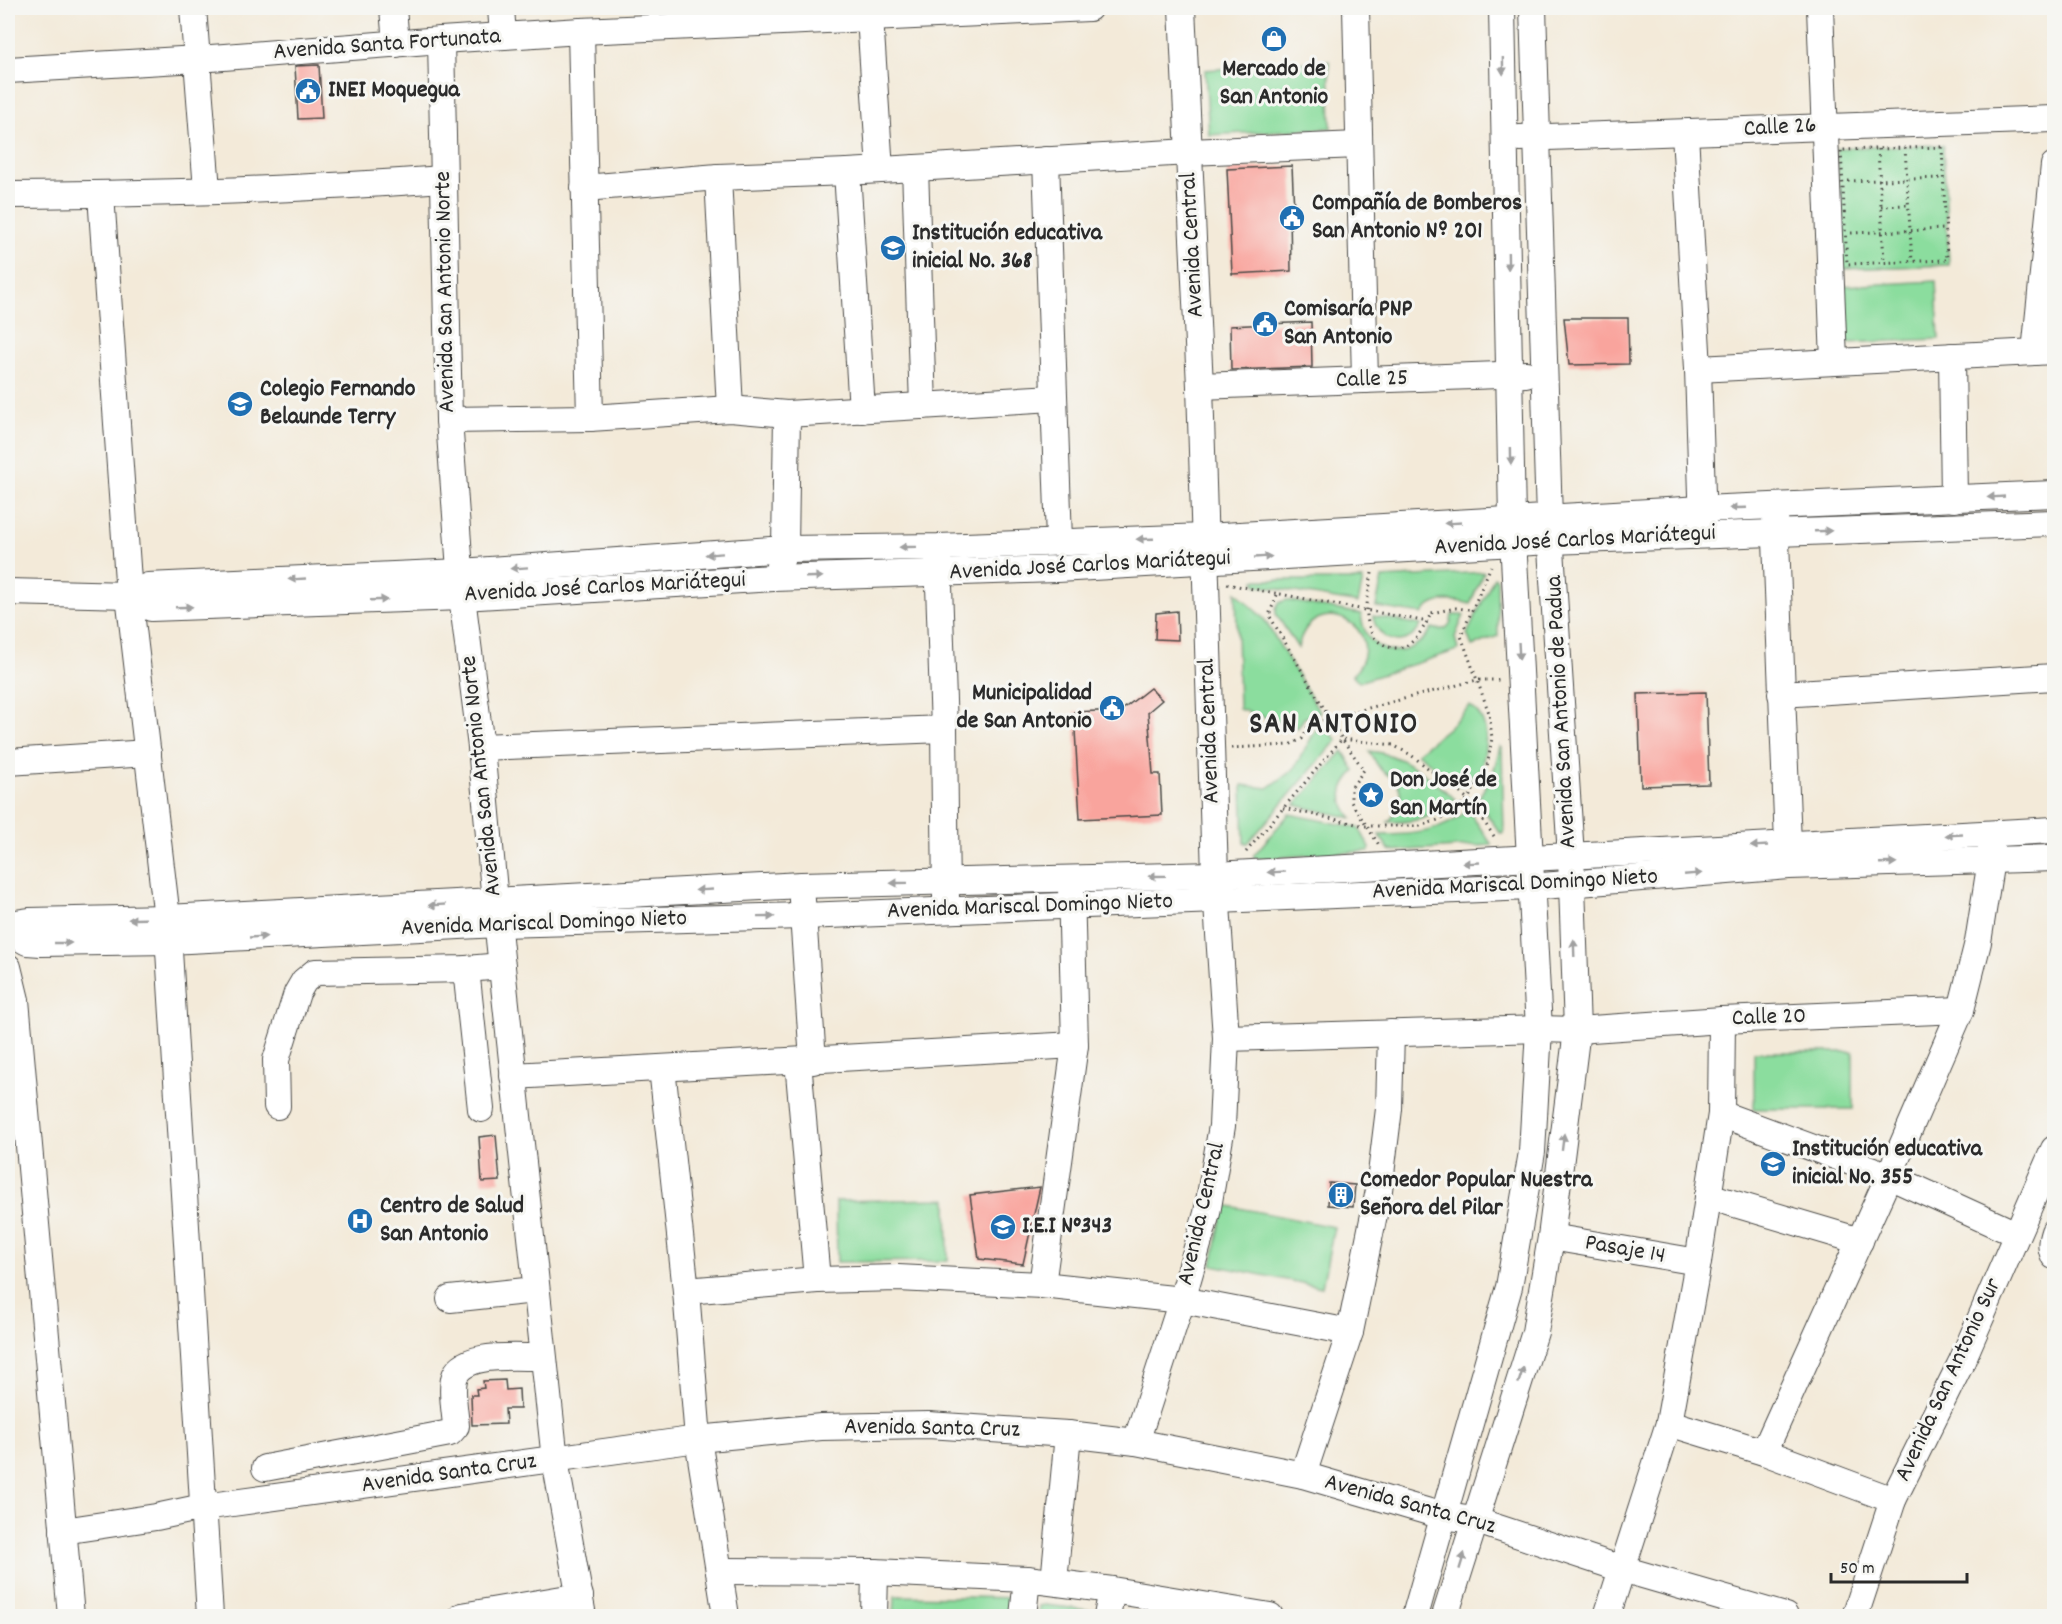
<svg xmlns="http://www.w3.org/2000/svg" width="2062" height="1624" viewBox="0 0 2062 1624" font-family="Dekko,sans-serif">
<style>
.green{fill:#8bdd9e;stroke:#5b8464;stroke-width:1.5}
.building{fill:#f9a49d}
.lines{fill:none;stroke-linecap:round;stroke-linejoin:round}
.minor-casing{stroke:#494845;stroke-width:28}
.path{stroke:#494845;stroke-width:3;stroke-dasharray:1.5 4.5;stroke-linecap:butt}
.minor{stroke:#fff;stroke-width:26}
.oneway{fill:#a0a0a0}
.labels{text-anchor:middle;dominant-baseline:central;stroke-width:6;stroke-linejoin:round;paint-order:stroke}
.street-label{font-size:24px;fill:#2b2b2b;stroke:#f6f6f2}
.poi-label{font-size:24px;font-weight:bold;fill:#2b2b2b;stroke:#f6f6f2;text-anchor:start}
.district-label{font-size:30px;font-weight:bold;letter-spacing:1.5px;fill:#2b2b2b;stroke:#f6f6f2}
</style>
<rect width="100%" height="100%" fill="#f6f6f2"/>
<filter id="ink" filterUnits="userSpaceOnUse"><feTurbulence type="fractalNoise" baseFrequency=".0167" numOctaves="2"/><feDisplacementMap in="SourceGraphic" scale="12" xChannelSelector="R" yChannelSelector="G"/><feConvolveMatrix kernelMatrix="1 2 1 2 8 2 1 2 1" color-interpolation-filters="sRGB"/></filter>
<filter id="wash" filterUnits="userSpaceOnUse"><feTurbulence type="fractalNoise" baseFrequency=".008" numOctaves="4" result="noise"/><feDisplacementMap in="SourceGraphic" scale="24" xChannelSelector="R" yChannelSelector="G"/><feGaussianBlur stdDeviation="1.35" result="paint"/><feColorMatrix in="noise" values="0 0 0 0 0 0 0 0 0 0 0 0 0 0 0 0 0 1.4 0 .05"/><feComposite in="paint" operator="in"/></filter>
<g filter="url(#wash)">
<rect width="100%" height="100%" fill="#f3ead9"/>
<!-- green -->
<g class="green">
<path d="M1329,61L1331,128L1209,135L1205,70Z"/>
<path d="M1943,145L1949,265L1843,269L1837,148Z"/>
<path d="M1936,281L1939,339L1846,343L1843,286Z"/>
<path d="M1484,572L1470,604C1452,599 1433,598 1422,614L1376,607L1382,578Z"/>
<path d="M1494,577L1497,579L1498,636L1472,646L1467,634Z"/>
<path d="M1255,580H1363L1358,603L1256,585Z"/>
<path d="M1236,592L1264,619L1320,712L1304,718L1298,728L1239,709Z"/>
<path d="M1286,600L1361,614C1364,657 1411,664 1432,628C1444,632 1451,628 1452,615H1464L1455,637L1458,650L1359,682L1353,675C1395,629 1311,584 1298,648L1276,614V608L1279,603Z"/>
<path d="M1373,616L1421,625C1408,651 1377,643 1373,616Z"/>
<path d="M1470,706C1492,721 1486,748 1481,772L1473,774L1461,787L1417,753L1448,728Z"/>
<path d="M1317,728L1330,733L1337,740L1248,843H1244L1242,785L1268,788L1293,770Z"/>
<path d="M1500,747L1502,749L1504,833L1501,834L1477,801L1493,773Z"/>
<path d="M1343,751L1355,771C1339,787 1338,801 1352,818L1295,805Z"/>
<path d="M1369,751C1403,753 1430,778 1455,799C1431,818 1419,823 1388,822C1398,812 1405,796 1397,783C1393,777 1387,775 1382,771C1377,766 1373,757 1369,751Z"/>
<path d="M1468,810L1492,845L1390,851L1379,835C1411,835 1443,833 1468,810Z"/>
<path d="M1289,814L1359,828L1370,848L1369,851L1255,859L1253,856Z"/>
<rect x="1754" y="1052" width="99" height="57"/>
<path d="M947,1199L948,1261L837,1262L836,1201Z"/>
<path d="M1224,1205L1334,1227L1322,1287L1212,1265Z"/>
<path d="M895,1596L1025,1598L1022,1616H894Z"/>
<path d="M1045,1605L1097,1611L1096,1616H1038L1039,1606Z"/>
</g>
<g id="blocks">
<!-- building -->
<g class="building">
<path d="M319,65L322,118L298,119L295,66Z"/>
<path d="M1292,166L1294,211H1290L1291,271L1232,274L1227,169Z"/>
<path d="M1564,318H1628L1629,364L1569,365Z"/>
<path d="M1311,322L1312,367L1231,370L1230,326Z"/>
<path d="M1177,611L1178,640L1155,639L1156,613Z"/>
<path d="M1150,688L1162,700L1148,712L1153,774H1160L1162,815L1080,819L1074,712L1122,710Z"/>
<path d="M1706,692L1709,784L1641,786L1638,694Z"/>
<path d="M496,1135L500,1181L482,1182L479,1137Z"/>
<path d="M1329,1183L1355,1185L1353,1207L1328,1205Z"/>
<path d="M1040,1187L1023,1264L979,1259L970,1195Z"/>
<path d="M505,1380L506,1390L519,1389L520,1409H505L506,1424L472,1425L471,1395H477L476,1389L484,1388L483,1381Z"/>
</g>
</g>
</g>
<g filter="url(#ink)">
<use href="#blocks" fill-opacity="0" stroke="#494845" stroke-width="1.5"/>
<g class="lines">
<!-- minor casing -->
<g class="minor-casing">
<g id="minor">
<path d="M193,8L207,190"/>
<path d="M393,8L396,44"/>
<path d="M501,8L503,36"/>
<path d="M1356,8L1365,380"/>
<path d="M1820,8L1834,361"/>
<path d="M870,17L880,170"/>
<path d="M581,31L590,418"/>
<path d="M441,40L449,420L462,597L481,747L495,902L555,1460L583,1616"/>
<path d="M8,70L198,59L441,40L581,31L1089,8"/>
<path d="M1685,133L1698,369L1703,526"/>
<path d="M1520,138L2054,119"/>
<path d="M1046,160L1059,541"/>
<path d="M915,168L923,406"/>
<path d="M847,172L862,410"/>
<path d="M718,177L730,409"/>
<path d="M584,188L718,177L847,172L1189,152L1358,145"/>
<path d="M8,195C152,194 298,190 443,179"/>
<path d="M101,195L129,595L167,918L210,1616"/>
<path d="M2035,352L2054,165"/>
<path d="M1952,356L1954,499"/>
<path d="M1698,369L2054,351"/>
<path d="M1200,386L1526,374"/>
<path d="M449,420L590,418L730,409L787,414L1053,398"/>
<path d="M1775,515L1788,844"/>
<path d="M938,557L944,729L946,898"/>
<path d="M779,566L785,549L787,414"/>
<path d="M8,592L129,595L148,586L461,572L785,549L938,547L1204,537L1702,509L2054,494"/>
<path d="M129,595L151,608L462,597L773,578L1057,569L1551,541L2054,523"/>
<path d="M1781,694L2054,677"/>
<path d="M481,747L944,729"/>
<path d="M8,762L148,753"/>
<path d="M802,900L813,1061"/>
<path d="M8,924L29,921L167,918L801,885L1215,875L2054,830"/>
<path d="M8,931L27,942L41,943L169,941L498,924L803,916L1217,900L1530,887L1789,866L2054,858"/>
<path d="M8,967L16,1000L71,1616"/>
<path d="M466,969L481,1109"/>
<path d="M1226,1038L1539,1029L1577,1030L1722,1020L1961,1010"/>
<path d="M798,1061L817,1280"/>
<path d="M662,1068L686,1291L698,1439L726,1616"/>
<path d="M513,1076L1075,1045"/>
<path d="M277,1106L276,1060L297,993L304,981L315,972L466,969L502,966"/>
<path d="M1721,1114L1889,1176L2016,1234"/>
<path d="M1708,1196L1860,1241"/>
<path d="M2054,1232C2051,1241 2050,1247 2054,1256"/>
<path d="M1551,1237L1698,1262"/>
<path d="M1042,1285L1075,1045L1071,887"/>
<path d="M686,1291L817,1280L898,1278L1042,1285L1182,1300L1350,1332"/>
<path d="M450,1299L535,1290"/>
<path d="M1669,1423L1764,1452L1893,1500"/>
<path d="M1136,1442L1182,1300L1207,1213L1222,1126L1226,1038L1215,875L1200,386L1182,8"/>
<path d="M1764,1452L1889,1176L1961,1010L1978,942L1991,860V843"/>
<path d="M265,1468L450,1433L456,1426C455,1411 451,1393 454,1379C461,1350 519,1358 543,1357"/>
<path d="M1303,1475L1350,1332L1379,1190L1389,1109L1391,1033"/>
<path d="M63,1531L156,1517L203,1507L698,1439L821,1427L928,1425L1068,1434L1136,1442L1303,1475L1443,1516L1474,1520L1622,1569L1785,1616"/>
<path d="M719,1571L875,1572L1027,1579L1112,1590L1270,1616"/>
<path d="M1054,1582L1068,1434"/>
<path d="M462,1616L580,1596"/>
<path d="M874,1616L875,1572"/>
<path d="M1023,1616L1027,1579"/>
<path d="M1107,1616L1112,1590"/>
<path d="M1415,1616L1509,1287L1532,1152L1539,1029L1512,520L1502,8"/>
<path d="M1445,1616L1535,1332L1551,1237L1577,1030L1571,856L1549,518L1533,8"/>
<path d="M1607,1616L1669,1423L1698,1262L1721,1114L1722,1020"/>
<path d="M1855,1616L1893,1500L1962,1361L2054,1149"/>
</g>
</g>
<!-- path -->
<g class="path">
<path d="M1942,147L1947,260L1847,264L1841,150Z"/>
<path d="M1905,148L1912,262"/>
<path d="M1878,149L1884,262"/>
<path d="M1848,181L1943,178"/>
<path d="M1881,206L1908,205"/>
<path d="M1851,233L1945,229"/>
<path d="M1372,573C1369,593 1362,615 1372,634C1379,646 1397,653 1409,644C1418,638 1427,623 1431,613L1456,608L1472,610"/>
<path d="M1227,584L1428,622"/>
<path d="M1277,595L1269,615L1342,739L1364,770L1351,788V802L1379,845"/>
<path d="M1231,748L1289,745L1302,739L1309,725L1330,718L1477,680H1499"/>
<path d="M1283,808L1365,826H1420L1444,818L1468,799L1487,767L1492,738L1489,713L1461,636L1491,566"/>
<path d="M1246,852L1342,739L1393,745L1411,755L1468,799L1496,839"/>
</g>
<!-- minor -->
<use href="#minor" class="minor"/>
</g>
<!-- one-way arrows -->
<defs><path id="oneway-solid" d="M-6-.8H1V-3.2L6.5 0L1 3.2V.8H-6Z" transform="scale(1.5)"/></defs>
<g class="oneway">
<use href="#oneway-solid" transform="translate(1503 66) rotate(89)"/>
<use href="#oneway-solid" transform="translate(1508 261) rotate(89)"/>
<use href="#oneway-solid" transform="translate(1511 456) rotate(89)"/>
<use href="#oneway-solid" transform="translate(1996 497) rotate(177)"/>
<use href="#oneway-solid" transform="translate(1738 508) rotate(178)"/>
<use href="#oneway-solid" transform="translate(1453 523) rotate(177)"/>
<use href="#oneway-solid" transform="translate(1823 531) rotate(-2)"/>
<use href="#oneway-solid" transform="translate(1145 539) rotate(178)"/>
<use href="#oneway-solid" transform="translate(908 547) rotate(179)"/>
<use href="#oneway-solid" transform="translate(714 554) rotate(176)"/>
<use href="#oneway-solid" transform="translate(1263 557) rotate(-3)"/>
<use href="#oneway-solid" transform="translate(519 568) rotate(176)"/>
<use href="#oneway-solid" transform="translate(814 577) rotate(-2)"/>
<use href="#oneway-solid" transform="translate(297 579) rotate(177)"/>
<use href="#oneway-solid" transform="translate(379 600) rotate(-2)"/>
<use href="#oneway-solid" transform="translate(184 607) rotate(-2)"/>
<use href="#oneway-solid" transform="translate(1519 651) rotate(87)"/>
<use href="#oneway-solid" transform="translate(1954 835) rotate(177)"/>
<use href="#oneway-solid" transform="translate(1759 846) rotate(177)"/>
<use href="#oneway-solid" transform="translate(1471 863) rotate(177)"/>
<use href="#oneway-solid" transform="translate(1888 863) rotate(-2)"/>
<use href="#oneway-solid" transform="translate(1276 872) rotate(177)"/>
<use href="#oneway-solid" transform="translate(1693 874) rotate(-5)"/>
<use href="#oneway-solid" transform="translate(1157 876) rotate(179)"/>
<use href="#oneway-solid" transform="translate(899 883) rotate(179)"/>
<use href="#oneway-solid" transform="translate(704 890) rotate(177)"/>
<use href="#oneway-solid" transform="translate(437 905) rotate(177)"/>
<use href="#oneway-solid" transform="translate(766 917) rotate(-1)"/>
<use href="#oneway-solid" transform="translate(137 919) rotate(178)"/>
<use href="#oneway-solid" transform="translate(258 937) rotate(-3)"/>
<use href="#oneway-solid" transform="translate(63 943)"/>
<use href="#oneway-solid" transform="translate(1574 948) rotate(-92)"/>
<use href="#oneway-solid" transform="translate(1563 1142) rotate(-83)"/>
<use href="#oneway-solid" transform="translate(1521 1375) rotate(-72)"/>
<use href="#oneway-solid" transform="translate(1462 1561) rotate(-73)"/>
</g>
</g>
<!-- icons -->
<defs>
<g id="shop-disc" transform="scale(1.35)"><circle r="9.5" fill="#1f6fb2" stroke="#f6f6f2"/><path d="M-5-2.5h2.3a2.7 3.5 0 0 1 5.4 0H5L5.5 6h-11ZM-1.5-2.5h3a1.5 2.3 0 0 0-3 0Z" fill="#fff"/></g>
<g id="civic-disc" transform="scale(1.35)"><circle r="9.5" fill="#1f6fb2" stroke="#f6f6f2"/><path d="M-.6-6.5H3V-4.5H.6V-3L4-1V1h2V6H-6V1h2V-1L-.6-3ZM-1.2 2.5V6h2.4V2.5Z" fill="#fff"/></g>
<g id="school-disc" transform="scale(1.35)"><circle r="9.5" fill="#1f6fb2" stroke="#f6f6f2"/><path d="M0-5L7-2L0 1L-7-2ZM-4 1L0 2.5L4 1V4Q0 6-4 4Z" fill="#fff"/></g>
<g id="sight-disc" transform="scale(1.35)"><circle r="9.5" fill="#1f6fb2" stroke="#f6f6f2"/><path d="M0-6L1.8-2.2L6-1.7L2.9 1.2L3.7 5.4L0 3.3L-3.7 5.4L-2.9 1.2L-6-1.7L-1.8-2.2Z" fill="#fff"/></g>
<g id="building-disc" transform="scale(1.35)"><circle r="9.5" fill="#1f6fb2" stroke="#f6f6f2"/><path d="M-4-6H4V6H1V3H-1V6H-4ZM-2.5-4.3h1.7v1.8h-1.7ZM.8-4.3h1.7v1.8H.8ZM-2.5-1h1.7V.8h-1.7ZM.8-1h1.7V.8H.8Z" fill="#fff"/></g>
<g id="hospital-disc" transform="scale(1.35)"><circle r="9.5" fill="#1f6fb2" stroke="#f6f6f2"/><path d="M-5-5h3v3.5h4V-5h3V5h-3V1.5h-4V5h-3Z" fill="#fff"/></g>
</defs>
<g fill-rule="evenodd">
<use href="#shop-disc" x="1274" y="39"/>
<use href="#civic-disc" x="308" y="91"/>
<use href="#civic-disc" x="1292" y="218"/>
<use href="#school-disc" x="893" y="248"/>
<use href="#civic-disc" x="1265" y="324"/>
<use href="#school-disc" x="240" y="404"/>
<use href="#civic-disc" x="1112" y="708"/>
<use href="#sight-disc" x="1371" y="795"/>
<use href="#school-disc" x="1773" y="1164"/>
<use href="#building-disc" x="1341" y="1195"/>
<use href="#hospital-disc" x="360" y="1221"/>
<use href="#school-disc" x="1003" y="1227"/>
</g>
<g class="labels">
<!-- street labels -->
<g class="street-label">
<text transform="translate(387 45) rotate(-4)">Avenida Santa Fortunata</text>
<text transform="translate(1780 128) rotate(-3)">Calle 26</text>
<text transform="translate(1193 245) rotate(-93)">Avenida Central</text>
<text transform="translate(446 292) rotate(-91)">Avenida San Antonio Norte</text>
<text transform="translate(1372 380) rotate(-2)">Calle 25</text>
<text transform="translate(1575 541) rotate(-3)">Avenida José Carlos Mariátegui</text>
<text transform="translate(1090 566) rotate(-3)">Avenida José Carlos Mariátegui</text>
<text transform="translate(605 588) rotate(-3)">Avenida José Carlos Mariátegui</text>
<text transform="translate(1562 712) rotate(-93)">Avenida San Antonio de Padua</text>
<text transform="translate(1210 731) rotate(-92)">Avenida Central</text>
<text transform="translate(482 776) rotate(-96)">Avenida San Antonio Norte</text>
<text transform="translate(1515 885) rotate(-3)">Avenida Mariscal Domingo Nieto</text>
<text transform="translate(1030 907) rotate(-2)">Avenida Mariscal Domingo Nieto</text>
<text transform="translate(544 924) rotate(-2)">Avenida Mariscal Domingo Nieto</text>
<text transform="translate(1769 1018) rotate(-2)">Calle 20</text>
<text transform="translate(1202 1214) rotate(-77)">Avenida Central</text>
<text transform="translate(1625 1250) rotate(10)">Pasaje 14</text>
<text transform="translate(1949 1380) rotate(-65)">Avenida San Antonio Sur</text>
<text transform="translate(932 1429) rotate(1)">Avenida Santa Cruz</text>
<text transform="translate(449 1474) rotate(-8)">Avenida Santa Cruz</text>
<text transform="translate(1410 1505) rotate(15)">Avenida Santa Cruz</text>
</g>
<!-- poi labels -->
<g class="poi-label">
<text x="1274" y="70" text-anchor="middle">Mercado de<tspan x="1274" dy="28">San Antonio</tspan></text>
<text x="328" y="91">INEI Moquegua</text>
<text x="1312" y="204">Compañía de Bomberos<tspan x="1312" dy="28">San Antonio Nº 201</tspan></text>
<text x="912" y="234">Institución educativa<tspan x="912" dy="28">inicial No. 368</tspan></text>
<text x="1284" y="310">Comisaría PNP<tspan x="1284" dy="28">San Antonio</tspan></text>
<text x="260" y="390">Colegio Fernando<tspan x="260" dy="28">Belaunde Terry</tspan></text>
<text x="1092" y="694" text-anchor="end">Municipalidad<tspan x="1092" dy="28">de San Antonio</tspan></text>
<text x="1390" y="781">Don José de<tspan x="1390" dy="28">San Martín</tspan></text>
<text x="1792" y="1150">Institución educativa<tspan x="1792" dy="28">inicial No. 355</tspan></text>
<text x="1360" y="1181">Comedor Popular Nuestra<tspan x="1360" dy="28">Señora del Pilar</tspan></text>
<text x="380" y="1207">Centro de Salud<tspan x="380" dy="28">San Antonio</tspan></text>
<text x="1022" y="1227">I.E.I N°343</text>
</g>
<!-- district labels -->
<g class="district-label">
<text x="1334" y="726">SAN ANTONIO</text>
</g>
</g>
<!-- margin -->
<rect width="2062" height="1624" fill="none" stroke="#f6f6f2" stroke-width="30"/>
<!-- scale -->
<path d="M1831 1573v9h136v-9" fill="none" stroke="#2b2b2b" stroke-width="3"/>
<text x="1840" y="1573" font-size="18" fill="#2b2b2b" stroke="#f6f6f2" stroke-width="4.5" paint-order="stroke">50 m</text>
</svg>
